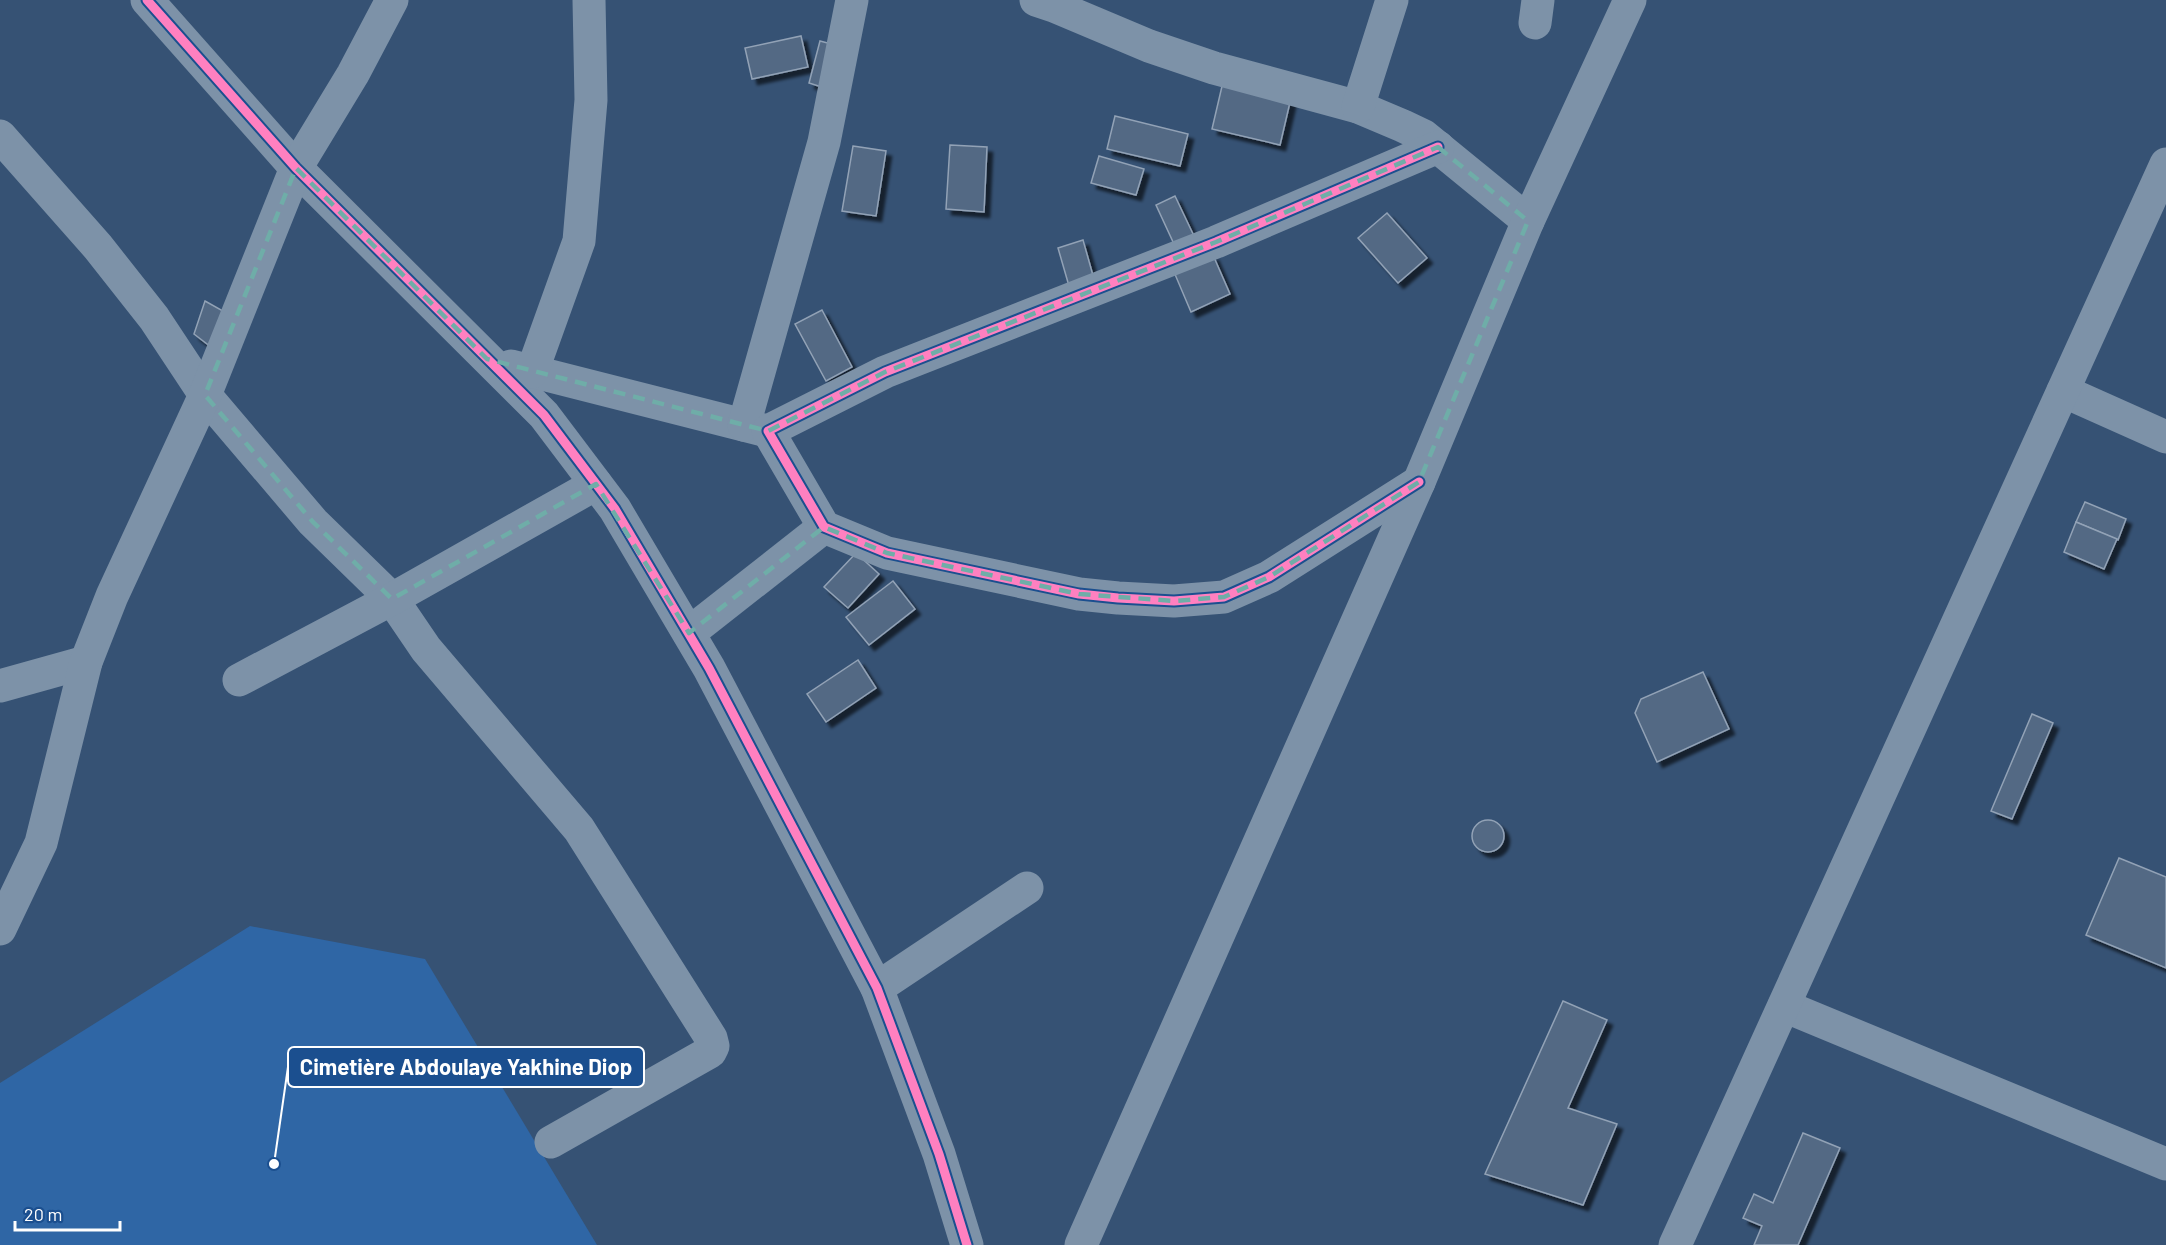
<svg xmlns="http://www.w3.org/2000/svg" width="2166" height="1245" viewBox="0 0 2166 1245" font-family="Barlow,sans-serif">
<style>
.green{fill:#2f66a5}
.building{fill:#526984;stroke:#92a2b6;stroke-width:1.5;filter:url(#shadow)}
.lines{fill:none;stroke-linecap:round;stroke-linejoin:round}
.minor{stroke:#7d92a8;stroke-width:33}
.cycleway-casing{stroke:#1b4f8f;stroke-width:13}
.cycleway{stroke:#ff80c0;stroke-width:9}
.marked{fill:none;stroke:#6fada8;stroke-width:4.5;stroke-dasharray:12 8;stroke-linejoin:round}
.leader{fill:none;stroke:#fff;stroke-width:2}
.callout-dot{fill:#fff;stroke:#1b4f8f;stroke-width:2}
.callout{fill:#1b4f8f;stroke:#fff;stroke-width:2}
.callout-label{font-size:22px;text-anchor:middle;font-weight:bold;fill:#fff}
</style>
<defs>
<filter id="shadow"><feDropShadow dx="5.5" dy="5.5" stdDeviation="1.5" flood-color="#0009"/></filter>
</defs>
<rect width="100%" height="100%" fill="#365274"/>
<!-- green -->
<path class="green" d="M250,926L425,959L597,1245H0V1083Z"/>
<!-- building -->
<g class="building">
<path d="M801,36L808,67L752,79L745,48Z"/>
<path d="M820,41L839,46L828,89L809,83Z"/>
<path d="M1223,82L1291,98L1280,145L1212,129Z"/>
<path d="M1115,116L1188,134L1180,166L1107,149Z"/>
<path d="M950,145L987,147L984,212L946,209Z"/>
<path d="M853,146L886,151L876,216L842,211Z"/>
<path d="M1099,156L1144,169L1136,195L1091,183Z"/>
<path d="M1175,196L1194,236L1174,244L1156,205Z"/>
<path d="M1387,213L1427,258L1398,283L1358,238Z"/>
<path d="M1083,240L1094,279L1069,286L1058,248Z"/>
<path d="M1213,255L1230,294L1191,312L1174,272Z"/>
<path d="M205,301L223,311L211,347L194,334Z"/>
<path d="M822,310L852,367L826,381L795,324Z"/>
<path d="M2085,502L2126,519L2118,540L2076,522Z"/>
<path d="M2076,522L2117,539L2104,569L2064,552Z"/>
<path d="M856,553L879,574L848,608L824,587Z"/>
<path d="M893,581L915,609L869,645L846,617Z"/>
<path d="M858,660L876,688L826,722L807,694Z"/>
<path d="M1703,672L1729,729L1657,762L1635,713L1641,699Z"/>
<path d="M2032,714L2053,723L2012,819L1991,811Z"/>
<circle cx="1488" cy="836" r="16"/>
<path d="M2119,858L2166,877V968L2086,935Z"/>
<path d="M1563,1001L1607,1020L1568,1108L1617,1124L1583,1205L1485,1174Z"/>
<path d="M1803,1133L1840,1148L1798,1245H1754L1762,1226L1743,1218L1754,1194L1773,1203Z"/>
</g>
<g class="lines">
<!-- minor -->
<g class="minor">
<path d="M147,0L296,168L544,415L615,509L709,668L877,988L939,1154L967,1245"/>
<path d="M1036,0L1054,6L1149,46L1214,68L1358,107L1403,126L1424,136L1528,221"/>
<path d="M1535,23L1538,0"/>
<path d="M1358,107L1392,0"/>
<path d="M0,136L98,247L154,318L205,395L313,522L392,599L426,649L579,829L711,1038L713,1046L710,1052L551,1142"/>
<path d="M511,366L763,430"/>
<path d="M532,372L579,241L591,100L589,0"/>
<path d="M2063,391L2166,437"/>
<path d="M744,425L824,142L852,0"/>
<path d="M1419,482L1269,577L1224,597L1174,601L1118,598L1079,594L887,553L824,527L768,431L885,372L1216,242L1438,147"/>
<path d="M689,633L824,527"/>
<path d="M239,680L392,599L596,484"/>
<path d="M0,686L86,662"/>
<path d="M0,929L41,843L86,662L112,596L205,395L296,168L353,74L392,0"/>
<path d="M877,988L1027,888"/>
<path d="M1784,1006L2166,1164"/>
<path d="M1081,1245L1419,482L1528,221L1630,0"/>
<path d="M1675,1245L2166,164"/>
</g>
<!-- cycleway casing -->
<g class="cycleway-casing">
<g id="cycleway">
<path d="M147,0L296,168L544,415L615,509L709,668L877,988L939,1154L967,1245"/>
<path d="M1419,482L1269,577L1224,597L1174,601L1118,598L1079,594L887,553L824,527L768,431L885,372L1216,242L1438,147"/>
</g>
</g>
<!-- cycleway -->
<use href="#cycleway" class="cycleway"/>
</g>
<!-- marked area -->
<path class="marked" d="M1438,147L1528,221L1419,482L1269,577L1224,597L1174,601L1079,594L887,553L824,527L689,633L596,484L392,599L313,522L205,395L296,168L487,359L768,431L885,372L1216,242Z"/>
<!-- callouts -->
<path class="leader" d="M274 1164L288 1067"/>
<circle class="callout-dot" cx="274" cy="1164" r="6"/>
<rect class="callout" x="288" y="1047" width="356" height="40" rx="6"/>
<g class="callout-label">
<text x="466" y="1075">Cimetière Abdoulaye Yakhine Diop</text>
</g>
<!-- scale -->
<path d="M15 1221v9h105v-9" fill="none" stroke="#ffffff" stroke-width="3"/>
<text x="24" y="1221" font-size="18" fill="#ffffff" stroke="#1b4f8f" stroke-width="4.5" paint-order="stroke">20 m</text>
</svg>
